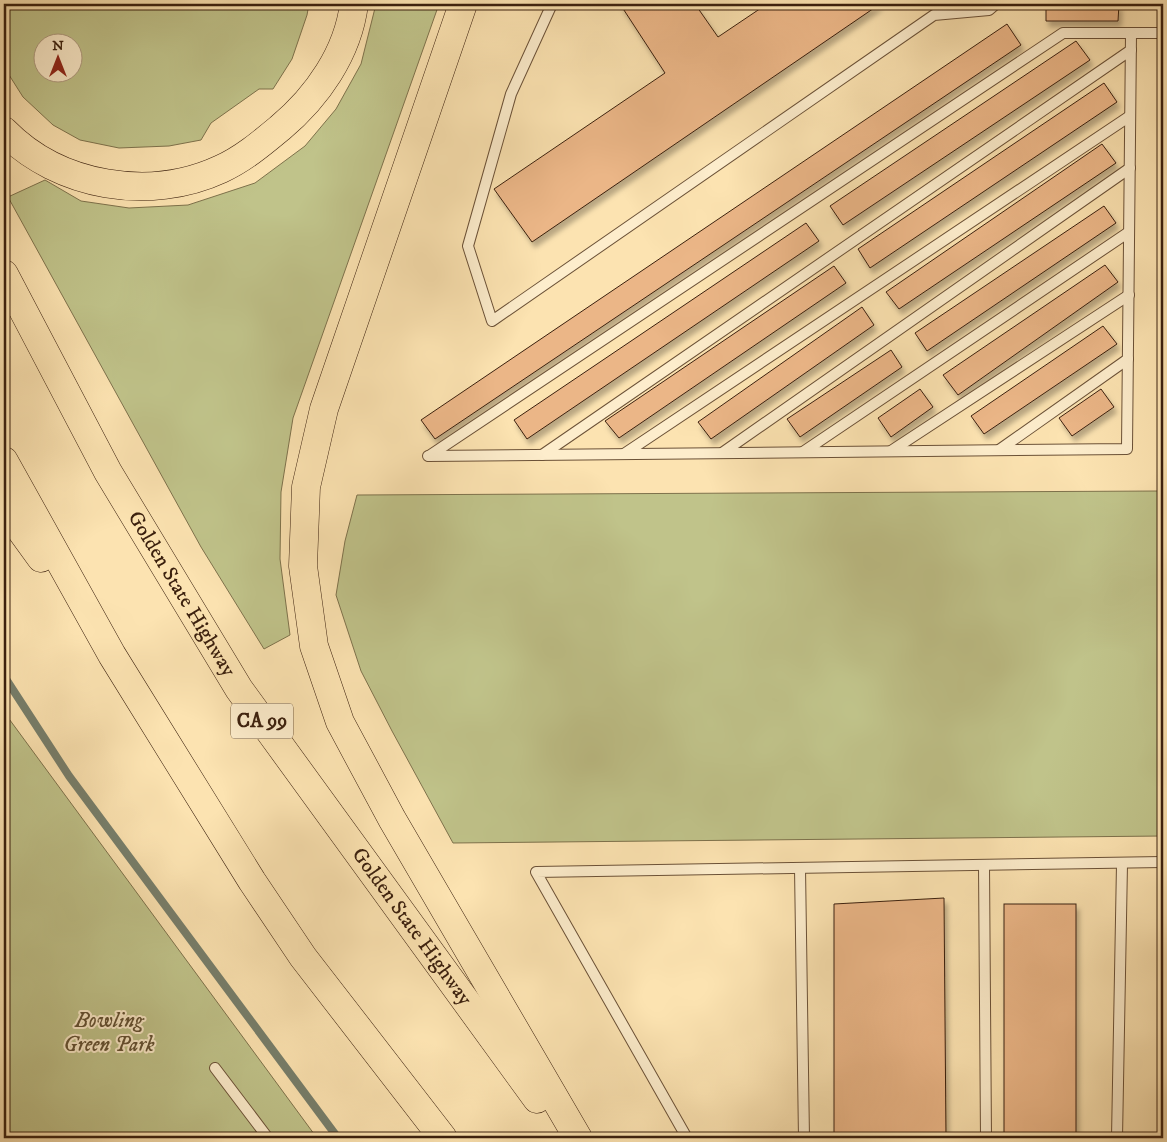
<svg xmlns="http://www.w3.org/2000/svg" width="1167" height="1142" viewBox="0 0 1167 1142" font-family="'IM FELL DW Pica',serif">
<style>
.green{fill:#c0c38a;stroke:#7e724c;fill-rule:evenodd}
.lines{fill:none;stroke-linecap:round;stroke-linejoin:round}
.stream{stroke:#777f6c;stroke-width:8}
.building{fill:#ebb687;stroke:#3b200e;filter:url(#shadow)}
.lane-casing{stroke:#6b5137;stroke-width:12}
.highway-casing{stroke:#3b200e;stroke-width:29}
.lane{stroke:#fdedcc;stroke-width:10}
.highway{stroke:#fce3b1;stroke-width:28}
.labels{text-anchor:middle;dominant-baseline:central;stroke-width:4;stroke-linejoin:round;paint-order:stroke}
.shield{fill:#fdedcc;stroke:#755e47;stroke-width:1}
.shield-label{font-size:20px;font-weight:bold;fill:#3b200e}
.street-label{font-size:21px;fill:#3b200e;stroke:#fdedcc}
.park-label{font-size:21px;font-style:italic;fill:#635133;stroke:#fdedcc}
</style>
<defs>
<filter id="shadow"><feDropShadow dx="3" dy="5.5" stdDeviation="2.5" flood-color="#0004"/></filter>
</defs>
<rect width="100%" height="100%" fill="#fce3b1"/>
<filter id="stains"><feTurbulence type="fractalNoise" baseFrequency=".004" numOctaves="4"/><feColorMatrix values="0 0 0 0 .2 0 0 0 0 .09 0 0 0 0 .02 0 0 0 .5 -.17"/></filter>
<radialGradient id="worn" r=".72"><stop offset=".6" stop-color="#630" stop-opacity="0"/><stop offset="1" stop-color="#630" stop-opacity=".3"/></radialGradient>
<!-- green -->
<g class="green">
<path d="M4,4H309L307,15L292,59L273,89H259L211,123L201,140L169,146L119,148L80,140L53,125L23,97L4,67ZM42,42H72V72H42Z"/>
<path d="M376,4H439L293,418L281,492L280,559L290,635L264,649L201,547L8,197L45,180L81,201L129,208L188,205L255,183L305,146L336,109L361,64Z"/>
<path d="M1159,491L1163,728V836L453,843L392,731L361,671L336,595L345,541L357,495Z"/>
<path d="M4,712L317,1138H4Z"/>
</g>
<g class="lines">
<!-- stream -->
<path class="stream" d="M4,676L69,776L338,1138"/>
</g>
<!-- building -->
<g class="building">
<path d="M620,4H695L718,37L767,4H880L532,242L494,189L665,73Z"/>
<path d="M1046,4H1119L1118,21H1046Z"/>
<path d="M1007,24L1021,45L435,439L421,420Z"/>
<path d="M1076,41L1090,60L843,225L830,206Z"/>
<path d="M1104,83L1117,102L870,268L858,249Z"/>
<path d="M1102,144L1116,163L899,309L886,292Z"/>
<path d="M1104,206L1116,223L927,351L915,333Z"/>
<path d="M806,223L819,241L527,439L514,420Z"/>
<path d="M1105,265L1118,282L958,395L943,375Z"/>
<path d="M834,266L846,283L619,438L605,421Z"/>
<path d="M862,307L874,325L711,439L698,422Z"/>
<path d="M1103,326L1117,344L984,434L971,416Z"/>
<path d="M891,350L902,367L800,437L787,419Z"/>
<path d="M920,389L933,407L891,437L878,418Z"/>
<path d="M1101,389L1114,407L1072,436L1059,418Z"/>
<path d="M944,898L946,1138H834V904Z"/>
<rect x="1004" y="904" width="72" height="230"/>
</g>
<g class="lines">
<!-- lane casing -->
<g class="lane-casing">
<g id="lane">
<path d="M552,4L511,94L468,246L492,321L934,15L989,10L996,4"/>
<path d="M999,450L1128,359"/>
<path d="M891,451L1129,295"/>
<path d="M803,452L1129,232"/>
<path d="M722,453L1130,168"/>
<path d="M624,454L1130,116"/>
<path d="M542,455L1131,50"/>
<path d="M428,456L1127,449L1131,34"/>
<path d="M429,456L1063,33H1163"/>
<path d="M984,866L986,1138"/>
<path d="M800,868L804,1138"/>
<path d="M215,1068L268,1138"/>
<path d="M687,1138L536,872L1163,862"/>
<path d="M1117,1138L1122,864"/>
</g>
</g>
<!-- highway casing -->
<g class="highway-casing">
<g id="highway">
<path d="M463,4L324,409L306,487L303,566L314,646L340,722L392,819L578,1138"/>
<path d="M4,131C59,187 150,202 221,169C243,159 262,143 280,128C317,97 348,53 354,4"/>
<path id="s1" d="M4,274L108,472L239,689L537,1099"/>
<path d="M4,461L112,655L252,881L303,957L443,1138"/>
<path d="M4,507L41,558"/>
</g>
</g>
<!-- lane -->
<use href="#lane" class="lane"/>
<!-- highway -->
<use href="#highway" class="highway"/>
</g>
<g class="labels">
<!-- shield labels -->
<rect class="shield" x="231" y="703.5" width="62" height="35" rx="4"/>
<g class="shield-label">
<text x="262" y="721">CA 99</text>
</g>
<!-- street labels -->
<g class="street-label">
<text stroke="none"><textPath href="#s1" startOffset="366">Golden State Highway</textPath></text>
<text stroke="none"><textPath href="#s1" startOffset="771">Golden State Highway</textPath></text>
</g>
<!-- park labels -->
<g class="park-label">
<text x="109" y="1021">Bowling<tspan x="109" dy="24">Green Park</tspan></text>
</g>
</g>
<!-- margin -->
<rect width="1167" height="1142" fill="none" stroke="#fce3b1" stroke-width="20"/>
<rect x="5" y="5" width="1157" height="1132" fill="none" stroke="#3b200e" stroke-width="2.5"/>
<rect x="10" y="10" width="1147" height="1122" fill="none" stroke="#3b200e"/>
<!-- north arrow -->
<g transform="translate(58 58)"><circle r="24" fill="#fdedcc" stroke="#af9b80"/>
<path d="M0-4L9 19L0 12L-9 19Z" fill="#8f2418"/>
<text y="-8" font-size="14" font-weight="bold" text-anchor="middle" fill="#3b200e">N</text>
</g>
<rect width="100%" height="100%" filter="url(#stains)"/>
<rect width="100%" height="100%" fill="url(#worn)"/>
</svg>
